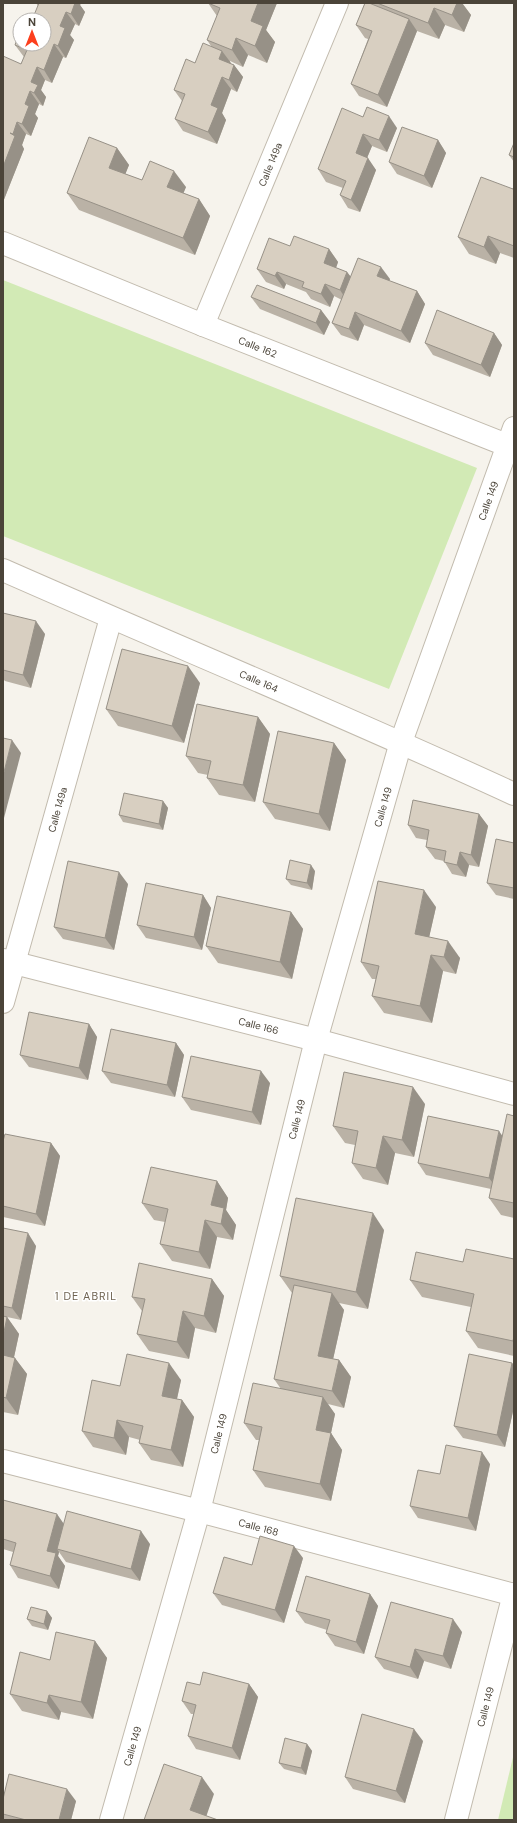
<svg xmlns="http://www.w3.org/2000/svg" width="517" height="1823" viewBox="0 0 517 1823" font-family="'DM Sans',sans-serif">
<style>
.green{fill:#d2eab5}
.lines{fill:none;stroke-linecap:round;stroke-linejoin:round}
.minor-casing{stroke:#c2bbae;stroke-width:24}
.minor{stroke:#fff;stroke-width:22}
.wall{fill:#bab2a6}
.shaded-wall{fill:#979187}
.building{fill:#d8cfc1;stroke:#979187}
.labels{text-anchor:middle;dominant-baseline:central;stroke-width:3;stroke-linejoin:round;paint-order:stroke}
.street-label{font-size:10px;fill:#4b4439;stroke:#fff}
.neighbourhood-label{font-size:11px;letter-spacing:1px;fill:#6e6250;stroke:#fff}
</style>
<rect width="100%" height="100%" fill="#f6f3ec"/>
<!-- green -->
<g class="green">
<path d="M3,280L477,468L389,689L3,536Z"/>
<path d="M514,1753V1820H498Z"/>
</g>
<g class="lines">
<!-- minor casing -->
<g class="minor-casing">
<g id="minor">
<path id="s1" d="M3,243L203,325L514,448"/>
<path id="s2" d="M203,325L337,3"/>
<path id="s3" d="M3,570C173,645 345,716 514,794"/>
<path id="s4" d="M3,960L316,1040L514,1094"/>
<path id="s5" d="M3,1002L111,618"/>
<path id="s6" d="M3,1461L199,1511L514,1595"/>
<path id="s7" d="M111,1820L199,1511L316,1040L401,742L514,428"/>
<path id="s8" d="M456,1820L514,1594"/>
</g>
</g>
<!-- minor -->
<use href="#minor" class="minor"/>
</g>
<!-- wall -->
<g class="wall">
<path d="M36,3H81L80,5L85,12L79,26L75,24L70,35L74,40L66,58L63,57L52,83L45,80L41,90L46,97L43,106L39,104L35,114L38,118L31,136L26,134L22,145L24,149L3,202L21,64L24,57L15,45L44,44L38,6Z"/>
<path d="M208,3H277L266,30L275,42L267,63L248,55L243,67L230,61V63L234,65L243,77L237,92L231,89L222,113L226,120L217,144L183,131L175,119L182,101L174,90L195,63L211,46L207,40L217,16Z"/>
<path d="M365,3H462L471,15L464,32L445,25L439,39L417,31L387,107L359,96L351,84L368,39L365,38L356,25Z"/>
<path d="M363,117L397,128L387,152L372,146L367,158L376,170L360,212L348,208L340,195L343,188L326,182L318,169Z"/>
<path d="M438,140L446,153L432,188L397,174L389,162Z"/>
<path d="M514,143V162L509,155Z"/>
<path d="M117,148L129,165L125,174L142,180L186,187L183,193L199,199L210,216L195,255L79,210L67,193Z"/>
<path d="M514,186V258L500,253L496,264L469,254L458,237L513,189Z"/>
<path d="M290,246L329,249L338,262L336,268L347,272L351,277L390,279L389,281L417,291L425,304L410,343L364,325L358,341L341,335L332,323L342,300L334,296L330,307L311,299L306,292L286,284L284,289L266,282L257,269Z"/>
<path d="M251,297L321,310L330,322L324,335L260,309Z"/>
<path d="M494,333L502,345L490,377L433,355L425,343Z"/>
<path d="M3,613L45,634L31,688L5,681L3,679Z"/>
<path d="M200,683L184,743L118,726L106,709Z"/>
<path d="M258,717L270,734L255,802L219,795L207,778L208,775L198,773L186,756Z"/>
<path d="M334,743L346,760L330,831L275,819L263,802Z"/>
<path d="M163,801L168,808L163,830L123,822L119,815Z"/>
<path d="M479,814L488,826L479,867L469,865L466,877L452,874L444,861L435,859L426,847L427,840L416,838L408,825Z"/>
<path d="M514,843V899L496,895L487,883Z"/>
<path d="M315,871L312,890L291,885L286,879Z"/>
<path d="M128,884L114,950L63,939L54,927Z"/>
<path d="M203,895L211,908L202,950L146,938L137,925Z"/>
<path d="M436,907L429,937L460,958L456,974L443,971L432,1023L384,1013L372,996L376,979H372L361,962Z"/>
<path d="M291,912L303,929L292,979L218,963L206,946Z"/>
<path d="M89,1024L97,1037L88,1080L29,1067L20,1055Z"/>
<path d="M176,1043L184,1055L175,1097L111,1083L102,1071Z"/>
<path d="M270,1083L261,1125L191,1110L182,1097Z"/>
<path d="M425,1104L414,1157L395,1153L388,1185L363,1179L352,1163L355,1145L345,1143L333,1126Z"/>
<path d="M514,1116V1218L501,1215L489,1198L491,1189L426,1175L418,1163L502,1137Z"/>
<path d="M3,1141L51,1143L60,1156L45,1226L3,1217Z"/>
<path d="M217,1181L228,1198L226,1210L236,1225L233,1240L217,1237L210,1269L172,1261L160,1244L165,1222L154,1220L142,1203Z"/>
<path d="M3,1228L36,1246L21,1320L7,1317L19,1334L14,1357L27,1374L18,1415L3,1412Z"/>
<path d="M384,1230L368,1309L339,1303L344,1310L333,1359L339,1360L351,1377L344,1408L328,1404L335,1414L331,1433L342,1450L331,1501L265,1487L253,1470L259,1440H256L244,1423L281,1389L274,1379L292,1293L280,1276Z"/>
<path d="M514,1259V1356L478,1348L466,1331L471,1307L422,1297L410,1280L463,1262Z"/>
<path d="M212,1279L224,1296L216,1333L195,1328L189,1359L149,1351L137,1334L142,1311L132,1297Z"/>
<path d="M512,1363L514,1366V1407L505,1447L463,1438L454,1426Z"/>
<path d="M181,1380L177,1399L182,1400L194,1417L183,1467L151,1460L139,1443L140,1440L129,1437L126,1455L93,1447L82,1431L120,1386Z"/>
<path d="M490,1464L476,1531L418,1518L410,1506L440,1474Z"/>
<path d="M3,1500L64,1524L150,1544L140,1581L66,1562L59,1552L58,1556L65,1566L59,1589L18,1578L10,1565L13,1552L3,1549Z"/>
<path d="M303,1558L284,1623L222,1605L213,1593L252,1565Z"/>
<path d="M370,1594L378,1606L364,1654L335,1646L326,1633L327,1630L305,1623L296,1611Z"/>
<path d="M47,1611L52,1618L48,1630L32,1626L27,1619Z"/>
<path d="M462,1632L451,1669L424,1661L418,1679L384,1669L375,1657Z"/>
<path d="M95,1641L107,1658L93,1719L61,1712L59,1720L22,1711L10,1694L50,1660Z"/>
<path d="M249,1684L258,1697L240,1760L196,1749L188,1736L194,1714H191L182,1701L200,1685Z"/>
<path d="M423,1741L405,1803L353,1789L345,1777Z"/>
<path d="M307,1744L312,1751L306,1775L284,1769L279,1763Z"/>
<path d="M3,1799L76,1801L71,1820H4L3,1818Z"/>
</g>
<!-- shaded-wall -->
<g class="shaded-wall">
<path d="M74,3H81L80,5L85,12L79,26L71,14Z"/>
<path d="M258,3H277L266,30L275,42L267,63L255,46L251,21Z"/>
<path d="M453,3H462L471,15L464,32L452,15Z"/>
<path d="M434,8L445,25L439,39L428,23Z"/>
<path d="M66,12L75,24L70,35L74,40L66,58L58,46L60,26Z"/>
<path d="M409,19L417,31L387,107L378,95Z"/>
<path d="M236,38L248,55L243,67L232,50Z"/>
<path d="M54,44L63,57L52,83L44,70Z"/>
<path d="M222,51L231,63L228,71L219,59Z"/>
<path d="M234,65L243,77L237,92L229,80Z"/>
<path d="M37,67L45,80L41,90L46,97L43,106L34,93L31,82Z"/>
<path d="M222,77L231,89L222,113L226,120L217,144L208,132L211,105Z"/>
<path d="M30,91L39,104L35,114L38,118L31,136L22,124L25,104Z"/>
<path d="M389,116L397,128L387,152L379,140Z"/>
<path d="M17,122L26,134L22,145L24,149L3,202V167L13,134Z"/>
<path d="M363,134L372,146L364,165L356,153Z"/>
<path d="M438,140L446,153L432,188L424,176Z"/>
<path d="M117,148L129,165L121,185L109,168Z"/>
<path d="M368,158L376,170L360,212L351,200Z"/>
<path d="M174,171L186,187L179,204L167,187Z"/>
<path d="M199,199L210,216L195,255L183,238Z"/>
<path d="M488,236L500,253L496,264L484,247Z"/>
<path d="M329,249L338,262L333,276L324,263Z"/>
<path d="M381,267L390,279L386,288L377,276Z"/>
<path d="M277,272L286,284L284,289L275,276Z"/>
<path d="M347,272L356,284L348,302L340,290Z"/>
<path d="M325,284L334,296L330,307L321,294Z"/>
<path d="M417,291L425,304L410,343L401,331Z"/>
<path d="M321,310L330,322L324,335L316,323Z"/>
<path d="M355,312L364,325L358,341L349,329Z"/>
<path d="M494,333L502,345L490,377L481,365Z"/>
<path d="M36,621L45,634L31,688L23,675Z"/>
<path d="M188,666L200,683L184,743L172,726Z"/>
<path d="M258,717L270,734L255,802L243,785Z"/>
<path d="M12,740L21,753L4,818L3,816V776Z"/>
<path d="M334,743L346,760L330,831L319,814Z"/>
<path d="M163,801L168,808L163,830L159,824Z"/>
<path d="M479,814L488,826L479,867L471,855Z"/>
<path d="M460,852L469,865L466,877L457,865Z"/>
<path d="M311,865L315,871L312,890L307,883Z"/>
<path d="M119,872L128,884L114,950L105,938Z"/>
<path d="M424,890L436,907L426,951L415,934Z"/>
<path d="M203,895L211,908L202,950L194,937Z"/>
<path d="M291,912L303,929L292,979L280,962Z"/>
<path d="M448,941L460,958L456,974L444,957Z"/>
<path d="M431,955L443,971L432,1023L420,1006Z"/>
<path d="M89,1024L97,1037L88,1080L79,1068Z"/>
<path d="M176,1043L184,1055L175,1097L167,1085Z"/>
<path d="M261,1071L270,1083L261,1125L252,1112Z"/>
<path d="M413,1087L425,1104L414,1157L402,1140Z"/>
<path d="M499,1131L508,1144L498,1190L489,1178Z"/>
<path d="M383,1136L395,1153L388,1185L376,1168Z"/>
<path d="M51,1143L60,1156L45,1226L36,1214Z"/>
<path d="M217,1181L228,1198L226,1210L236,1225L233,1240L221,1224L211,1205Z"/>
<path d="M373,1213L384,1230L368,1309L356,1292Z"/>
<path d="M205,1220L217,1237L210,1269L199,1252Z"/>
<path d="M28,1233L36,1246L21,1320L12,1308Z"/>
<path d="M212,1279L224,1296L216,1333L204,1316Z"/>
<path d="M332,1293L344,1310L330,1373L318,1356Z"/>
<path d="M183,1311L195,1328L189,1359L177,1342Z"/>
<path d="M7,1317L19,1334L11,1371L3,1360V1337Z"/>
<path d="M15,1358L27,1374L18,1415L6,1398Z"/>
<path d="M339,1360L351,1377L344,1408L332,1391Z"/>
<path d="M169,1363L181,1380L174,1412L162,1396Z"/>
<path d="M512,1363L514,1366V1407L505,1447L497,1435Z"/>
<path d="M323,1397L335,1414L331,1433L342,1450L331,1501L320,1484L316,1430Z"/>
<path d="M182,1400L194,1417L183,1467L171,1450Z"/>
<path d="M117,1420L129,1437L126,1455L114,1438Z"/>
<path d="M482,1452L490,1464L476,1531L468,1518Z"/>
<path d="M57,1514L66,1527L57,1549L59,1552L58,1556L65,1566L59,1589L50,1576L47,1551Z"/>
<path d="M141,1531L150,1544L140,1581L131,1569Z"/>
<path d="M294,1546L303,1558L284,1623L275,1610Z"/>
<path d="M370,1594L378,1606L364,1654L356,1642Z"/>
<path d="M47,1611L52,1618L48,1630L44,1624Z"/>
<path d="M453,1619L462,1632L451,1669L443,1656Z"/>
<path d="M95,1641L107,1658L93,1719L81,1702Z"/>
<path d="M415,1649L424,1661L418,1679L410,1667Z"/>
<path d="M249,1684L258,1697L240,1760L232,1748Z"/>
<path d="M49,1695L61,1712L59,1720L47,1703Z"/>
<path d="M414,1729L423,1741L405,1803L396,1791Z"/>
<path d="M307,1744L312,1751L306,1775L301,1768Z"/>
<path d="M202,1777L214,1794L205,1820L190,1810Z"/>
<path d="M67,1789L76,1801L71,1820H59Z"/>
</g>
<!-- building -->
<g class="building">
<path d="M39,3H75L71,14L66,12L60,26L65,28L58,46L54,44L44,70L37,67L31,82L38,85L34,93L30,91L25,104L29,106L22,124L17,122L13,134L10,133L15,136L3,167V56L21,64L27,50L15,45L20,31V44H44V20H32Z"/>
<path d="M208,3H258L251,21L263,26L255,46L236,38L232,50L207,40L220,8Z"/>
<path d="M365,3H369L409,19L378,95L351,84L372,31L356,25Z"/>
<path d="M377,3H457L452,15L434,8L428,23Z"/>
<path d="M203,43L222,51L219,59L234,65L229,80L222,77L211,105L218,108L208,132L175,119L185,94L174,90L186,59L195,63Z"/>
<path d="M367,107L389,116L379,140L363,134L356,153L368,158L351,200L340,195L346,181L318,169L342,108L363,117Z"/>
<path d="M402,127L438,140L424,176L389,162Z"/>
<path d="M89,137L117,148L109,168L142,180L150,161L174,171L167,187L199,199L183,238L67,193Z"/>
<path d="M514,143V157L509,155Z"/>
<path d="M481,177L513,189L514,186V246L488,236L484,247L458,237Z"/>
<path d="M294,236L329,249L324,263L347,272L340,290L325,284L321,294L302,287L304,282L277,272L275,276L257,269L269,238L290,246Z"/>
<path d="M358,258L381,267L377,276L417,291L401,331L355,312L349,329L332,323Z"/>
<path d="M257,285L321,310L316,323L251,297Z"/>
<path d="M437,310L494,333L481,365L425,343Z"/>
<path d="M3,613L36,621L23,675L3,670Z"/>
<path d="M122,649L188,666L172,726L106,709Z"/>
<path d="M197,704L258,717L243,785L207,778L211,761L186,756Z"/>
<path d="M278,731L334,743L319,814L263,802Z"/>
<path d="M3,738L12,740L3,776Z"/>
<path d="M124,793L163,801L159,824L119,815Z"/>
<path d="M413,800L479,814L471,855L460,852L457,865L444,862L446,851L426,847L429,830L408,825Z"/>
<path d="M496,839L514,843V888L487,883Z"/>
<path d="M290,860L311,865L307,883L286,879Z"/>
<path d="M68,861L119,872L105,938L54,927Z"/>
<path d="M378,881L424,890L415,934L448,941L444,957L431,955L420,1006L372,996L379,966L361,962Z"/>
<path d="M146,883L203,895L194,937L137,925Z"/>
<path d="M217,896L291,912L280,962L206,946Z"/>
<path d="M29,1012L89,1024L79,1068L20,1055Z"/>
<path d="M111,1029L176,1043L167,1085L102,1071Z"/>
<path d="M191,1056L261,1071L252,1112L182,1097Z"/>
<path d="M344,1072L413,1087L402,1140L383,1136L376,1168L352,1163L358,1131L333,1126Z"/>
<path d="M507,1114L514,1116V1203L489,1198Z"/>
<path d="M428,1116L499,1131L489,1178L418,1163Z"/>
<path d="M5,1134L51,1143L36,1214L3,1206V1141Z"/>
<path d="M151,1167L217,1181L211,1205L224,1208L221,1224L205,1220L199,1252L160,1244L168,1209L142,1203Z"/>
<path d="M296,1198L373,1213L356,1292L280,1276Z"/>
<path d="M3,1228L28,1233L12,1308L3,1306Z"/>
<path d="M466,1249L514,1259V1336L513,1341L466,1331L474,1294L410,1280L416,1252L463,1262Z"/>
<path d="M139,1263L212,1279L204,1316L183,1311L177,1342L137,1334L145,1299L132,1297Z"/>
<path d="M294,1285L332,1293L318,1356L339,1360L332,1391L274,1379Z"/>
<path d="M3,1316L7,1317L3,1337Z"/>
<path d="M127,1354L169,1363L162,1396L182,1400L171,1450L139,1443L143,1426L117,1420L114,1438L82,1431L92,1380L120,1386Z"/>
<path d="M469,1354L512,1363L497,1435L454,1426Z"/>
<path d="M3,1355L15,1358L6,1398L3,1397Z"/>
<path d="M253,1383L323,1397L316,1430L331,1433L320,1484L253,1470L262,1427L244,1423Z"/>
<path d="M446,1445L482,1452L468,1518L410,1506L418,1470L440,1474Z"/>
<path d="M3,1500L57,1514L47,1551L56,1553L50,1576L10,1565L16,1543L3,1539Z"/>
<path d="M67,1511L141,1531L131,1569L57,1549Z"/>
<path d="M260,1536L294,1546L275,1610L213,1593L224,1557L252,1565Z"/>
<path d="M306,1576L370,1594L356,1642L326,1633L330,1620L296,1611Z"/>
<path d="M391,1602L453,1619L443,1656L415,1649L410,1667L375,1657Z"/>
<path d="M31,1607L47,1611L44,1624L27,1619Z"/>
<path d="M56,1632L95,1641L81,1702L49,1695L47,1703L10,1694L20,1652L50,1660Z"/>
<path d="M203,1672L249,1684L232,1748L188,1736L196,1705L182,1701L187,1682L200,1685Z"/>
<path d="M362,1714L414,1729L396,1791L345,1777Z"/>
<path d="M285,1738L307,1744L301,1768L279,1763Z"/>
<path d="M164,1764L202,1777L190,1810L218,1820H144Z"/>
<path d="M9,1774L67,1789L59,1820H26L3,1814V1799Z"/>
</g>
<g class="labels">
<!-- street labels -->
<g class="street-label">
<text stroke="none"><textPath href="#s2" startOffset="174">Calle 149a</textPath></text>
<text stroke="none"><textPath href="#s1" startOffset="275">Calle 162</textPath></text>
<text stroke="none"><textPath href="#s7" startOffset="1373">Calle 149</textPath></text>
<text stroke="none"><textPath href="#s3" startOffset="279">Calle 164</textPath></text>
<text stroke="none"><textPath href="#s7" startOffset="1049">Calle 149</textPath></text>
<text stroke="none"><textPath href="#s5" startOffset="200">Calle 149a</textPath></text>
<text stroke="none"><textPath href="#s4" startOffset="264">Calle 166</textPath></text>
<text stroke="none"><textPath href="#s7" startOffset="725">Calle 149</textPath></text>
<text stroke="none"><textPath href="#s7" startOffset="401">Calle 149</textPath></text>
<text stroke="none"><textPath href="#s6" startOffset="264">Calle 168</textPath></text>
<text stroke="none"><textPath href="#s8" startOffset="117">Calle 149</textPath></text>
<text stroke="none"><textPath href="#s7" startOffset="77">Calle 149</textPath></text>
</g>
<!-- neighbourhood labels -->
<g class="neighbourhood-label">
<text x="86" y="1296">1 DE ABRIL</text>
</g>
</g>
<!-- border -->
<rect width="517" height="1823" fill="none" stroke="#4b4439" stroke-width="8"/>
<!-- north arrow -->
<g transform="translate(32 32)"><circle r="19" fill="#ffffff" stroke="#b7b4b0"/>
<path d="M0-3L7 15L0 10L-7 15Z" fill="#fc3f1d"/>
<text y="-6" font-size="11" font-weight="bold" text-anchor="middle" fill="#4b4439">N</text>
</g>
</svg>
